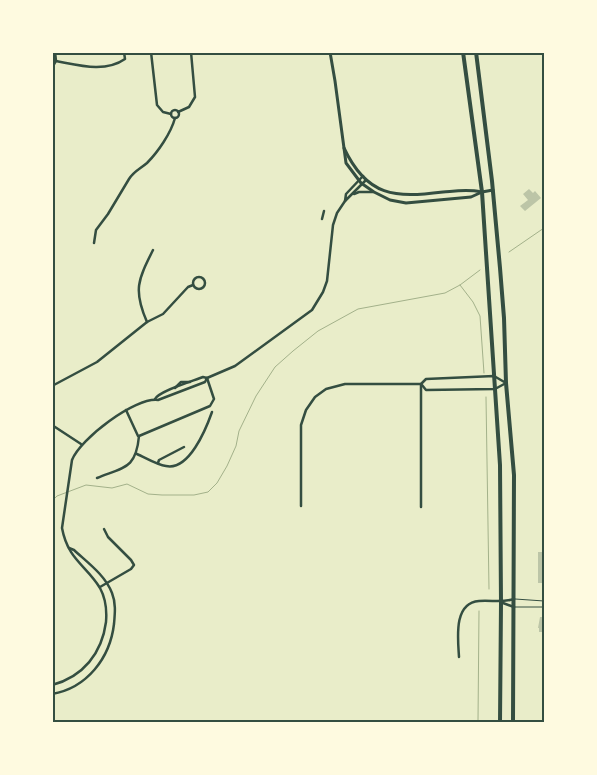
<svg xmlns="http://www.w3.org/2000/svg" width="597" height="775" viewBox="0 0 597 775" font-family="Poppins,sans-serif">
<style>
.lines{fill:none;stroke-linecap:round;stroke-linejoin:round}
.stream{stroke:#a3b18a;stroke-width:1}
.building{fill:#bcc5a7}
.service{stroke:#344e41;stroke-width:1}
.minor{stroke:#344e41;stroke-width:2.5}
.tertiary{stroke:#344e41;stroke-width:3}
.trunk{stroke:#344e41;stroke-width:4}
.neatline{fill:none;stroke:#344e41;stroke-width:2}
</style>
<rect width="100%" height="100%" fill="#e9edc9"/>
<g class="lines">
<!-- stream -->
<g class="stream">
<path d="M509,252L544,228"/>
<path d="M460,285L473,302L480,316L484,373"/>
<path d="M486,397L489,589"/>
<path d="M52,501L57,496L86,485L112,488L127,484L148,494L162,495H194L208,492L217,483L227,466L236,446L239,431L256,396L275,367L293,351L318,331L358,309L445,293L460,285L480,270"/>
<path d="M478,722L479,611"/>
</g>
</g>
<!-- building -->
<g class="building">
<path d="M529,189L533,193L535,191L541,198L525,211L520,206L528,200L523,194Z"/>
<rect x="538" y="552" width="6" height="31"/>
<path d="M540,617H544V632H539V628H538Z"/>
</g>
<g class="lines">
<!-- service -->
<g class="service">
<path d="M515,599L544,601"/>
<path d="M515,607H544"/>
</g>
<!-- minor -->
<g class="minor">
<path d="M151,52L157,105L163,112L171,114"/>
<path d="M56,61C78,65 105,73 125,59L124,52"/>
<path d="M52,68L56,61L55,52"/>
<circle cx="175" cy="114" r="4"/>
<path d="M178,112L189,107L195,97L191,52"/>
<path d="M363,176L346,194L345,201L366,180"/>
<path d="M354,194L359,192H373"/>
<path d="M322,219L324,211"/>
<path d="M94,243L96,230L108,214L129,179C134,171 140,169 147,163C158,152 171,133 175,118"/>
<circle cx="199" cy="283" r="6"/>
<path d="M147,322C133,290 138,280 153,250"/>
<path d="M421,384V507"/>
<path d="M422,385L426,390L495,389L506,383"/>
<path d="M52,386L97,362L147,322L163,314L188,287L193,285"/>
<path d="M175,388L181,382H190"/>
<path d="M155,399C159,391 193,381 203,377L207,378"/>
<path d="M126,410L138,436"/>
<path d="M52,425L81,444"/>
<path d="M137,454C146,458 157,465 166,466C189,471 206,429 212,412"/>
<path d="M158,463L159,460L184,447"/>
<path d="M97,478C124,467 136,469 139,436L210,406L214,399L207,378"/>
<path d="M301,506V425L306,410L315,397L326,389L345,384H421L426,379L494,376L506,383"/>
<path d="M100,587L131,569L134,565L131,560L108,537L104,529"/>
<path d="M503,603L514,607"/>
<path d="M459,657C458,639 453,603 479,601C492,600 502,603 514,599"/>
<path d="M52,685C83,677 102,653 106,622C107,610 106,599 100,588C86,565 68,560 62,528L72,460C80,439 135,397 158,400L205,382L207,378L235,366L312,310L323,292L327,281L333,225L337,213L345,201"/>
<path d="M52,694C87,688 110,658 114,624C115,613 116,603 112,593C105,575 88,563 74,550L69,548"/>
</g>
<!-- tertiary -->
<g class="tertiary">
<path d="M330,52L335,81L346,163L361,183L374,192L390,200L406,203L471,197L482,192L493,190"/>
<path d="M344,148C367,197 395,198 443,192C456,191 468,189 481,192"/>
</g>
<!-- trunk -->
<g class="trunk">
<path d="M463,52L482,192L500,465L501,603L500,722"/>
<path d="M476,52L492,181L500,268L504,318L506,383L514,475L513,722"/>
</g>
</g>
<!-- border -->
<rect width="597" height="775" fill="none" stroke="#fefae0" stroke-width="108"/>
<rect x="54" y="54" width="489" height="667" class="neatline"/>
</svg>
